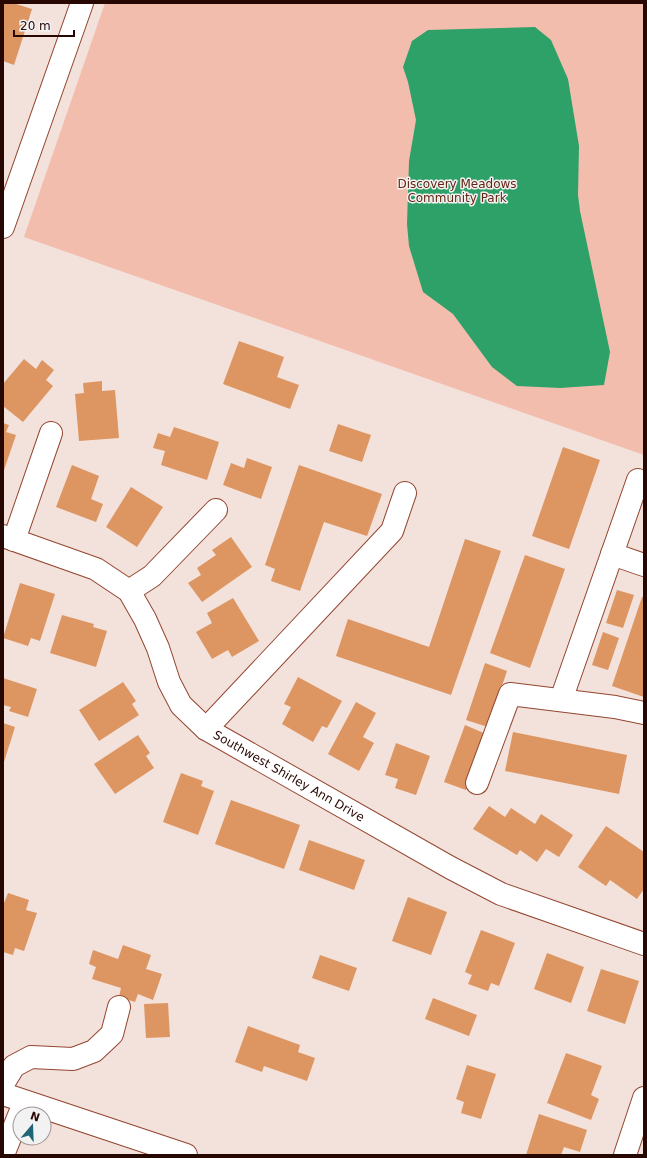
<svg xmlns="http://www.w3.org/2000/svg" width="647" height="1158" viewBox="0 0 647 1158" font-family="'DejaVu Sans',sans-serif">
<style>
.green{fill:#f3bdad}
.water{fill:#2da167}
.building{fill:#dd9662}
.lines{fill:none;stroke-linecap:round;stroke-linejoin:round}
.minor-casing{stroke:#934630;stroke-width:24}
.major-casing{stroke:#934630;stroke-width:24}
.minor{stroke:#fff;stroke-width:22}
.major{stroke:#fff;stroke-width:22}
.labels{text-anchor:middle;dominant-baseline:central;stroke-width:3;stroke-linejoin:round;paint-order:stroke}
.park-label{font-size:12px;fill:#652411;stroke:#f2f2f2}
.street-label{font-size:12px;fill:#260702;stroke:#f2f2f2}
</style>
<rect width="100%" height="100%" fill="#f3e1db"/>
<!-- green -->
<path class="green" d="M105,3H644V455L24,237Z"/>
<!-- water -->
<path class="water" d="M535,27L551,40L568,79L579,146L578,195L580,211L610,352L604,385L560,388L517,386L492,367L453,314L423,292L409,246L407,224L409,161L416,120L408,82L403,67L412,41L428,30Z"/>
<!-- building -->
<g class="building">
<path d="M3,3H13L32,9L14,65L3,61Z"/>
<path d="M239,341L284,357L277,377L299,385L290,409L223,384Z"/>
<path d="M24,359L36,369L42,360L54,370L46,380L53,386L23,422L3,406V384Z"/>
<path d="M102,381V391L115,390L119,438L79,441L75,394L84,393L83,383Z"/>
<path d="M3,423L9,425L6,432L16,435L3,473Z"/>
<path d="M338,424L371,435L362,462L329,451Z"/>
<path d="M174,427L219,442L207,480L161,465L165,451L153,448L158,433L170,437Z"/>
<path d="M563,447L600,460L569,549L532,536Z"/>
<path d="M247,458L272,467L261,499L223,485L231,463L244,468Z"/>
<path d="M72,465L99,476L91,499L103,504L96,522L56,507Z"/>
<path d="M299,465L382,494L367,536L324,522L300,591L271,581L275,569L265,565Z"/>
<path d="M131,487L163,507L137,547L106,527Z"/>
<path d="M231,537L252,567L202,602L188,583L201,575L197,568L216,555L212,550Z"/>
<path d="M465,539L501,551L451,695L336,656L348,619L429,647Z"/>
<path d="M525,555L565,569L530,668L490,653Z"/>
<path d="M20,583L55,594L40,641L31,638L28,646L3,638Z"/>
<path d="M617,590L634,595L623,628L606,623Z"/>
<path d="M642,597H644V697L612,686Z"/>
<path d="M233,598L259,641L232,657L228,650L212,659L196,632L212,623L207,613Z"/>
<path d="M62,615L94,624L93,627L107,631L96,667L50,653Z"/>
<path d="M603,632L619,638L608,670L592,665Z"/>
<path d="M485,663L507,671L488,727L466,720Z"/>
<path d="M298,677L342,701L327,728L322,726L313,742L282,724L291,707L284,704Z"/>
<path d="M3,678L37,689L28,717L9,711L11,707L3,705Z"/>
<path d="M123,682L136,701L132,704L139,715L99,741L79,710Z"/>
<path d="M356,702L376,713L363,737L374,743L359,771L328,754Z"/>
<path d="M3,723L15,727L4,762L3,761Z"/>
<path d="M465,725L486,734L466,790L444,782Z"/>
<path d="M513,732L627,755L619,794L505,771Z"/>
<path d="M138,735L150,753L146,756L154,768L115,794L94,764Z"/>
<path d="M396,743L430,756L416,795L395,788L398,779L385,775Z"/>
<path d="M181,773L203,781L201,786L214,791L198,835L163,822Z"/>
<path d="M231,800L300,825L284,869L215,844Z"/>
<path d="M489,806L505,817L511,808L535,824L541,814L573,835L559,857L546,849L537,862L520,850L517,855L473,829Z"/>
<path d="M606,826L644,852V889L637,899L610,880L606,886L578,867Z"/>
<path d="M309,840L365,860L354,890L299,870Z"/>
<path d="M8,893L29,900L26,910L37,913L24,951L15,948L13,955L3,952V903H4Z"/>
<path d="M408,897L447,912L431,955L392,941Z"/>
<path d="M481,930L515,943L499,986L491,983L488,991L468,984L472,975L465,972Z"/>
<path d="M123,945L151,955L146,969L162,974L153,1000L138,994L135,1002L119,997L121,988L92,979L96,967L89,964L93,950L118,959Z"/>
<path d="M547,953L584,967L571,1003L534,989Z"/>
<path d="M320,955L357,968L349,991L312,978Z"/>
<path d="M601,969L639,981L625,1024L587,1011Z"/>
<path d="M433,998L477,1015L469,1036L425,1019Z"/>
<path d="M168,1003L170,1037L146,1038L144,1004Z"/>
<path d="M248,1026L300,1045L298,1052L315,1058L307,1081L264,1066L262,1072L235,1062Z"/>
<path d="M566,1053L602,1066L591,1095L599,1099L591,1120L547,1103Z"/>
<path d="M467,1065L496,1074L481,1119L461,1113L464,1102L456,1099Z"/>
<path d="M539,1114L587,1130L580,1152L564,1147L561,1155H526Z"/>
</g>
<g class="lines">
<!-- minor casing -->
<g class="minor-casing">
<g id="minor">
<path id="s1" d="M3,536L96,569L129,591L145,619L158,648L169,682L181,705L206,729L451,868L501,894L644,944"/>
<path d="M14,540L51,433"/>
<path d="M612,554L644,565"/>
<path d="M129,591L152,576L216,510"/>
<path d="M561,700L638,480"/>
<path d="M206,729L392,531L405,493"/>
<path d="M477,783L510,694L615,707L644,713"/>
<path d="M3,1084L14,1066L31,1057L73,1059L94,1051L112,1034L119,1007"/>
<path d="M3,1155L24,1103"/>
<path d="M625,1155L644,1098"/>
</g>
</g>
<!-- major casing -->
<g class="major-casing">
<g id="major">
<path d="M3,227L82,3"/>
<path d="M3,1094L186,1155"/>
</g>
</g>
<!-- minor -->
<use href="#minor" class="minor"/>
<!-- major -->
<use href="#major" class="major"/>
</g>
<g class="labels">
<!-- park labels -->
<g class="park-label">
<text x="457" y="184">Discovery Meadows<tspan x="457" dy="14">Community Park</tspan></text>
</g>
<!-- street labels -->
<g class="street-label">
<text stroke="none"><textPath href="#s1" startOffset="394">Southwest Shirley Ann Drive</textPath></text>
</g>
</g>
<!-- border -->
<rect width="647" height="1158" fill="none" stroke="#260702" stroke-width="8"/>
<!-- north arrow -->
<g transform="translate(32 1126) rotate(19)"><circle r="19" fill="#f2f2f2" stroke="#a09492"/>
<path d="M0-3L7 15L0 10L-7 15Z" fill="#206576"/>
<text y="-6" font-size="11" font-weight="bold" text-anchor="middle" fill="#260702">N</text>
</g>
<!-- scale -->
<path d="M14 30v6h60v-6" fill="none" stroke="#260702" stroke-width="2"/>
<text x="20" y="30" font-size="12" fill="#260702" stroke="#f2f2f2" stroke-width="3" paint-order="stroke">20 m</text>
</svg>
